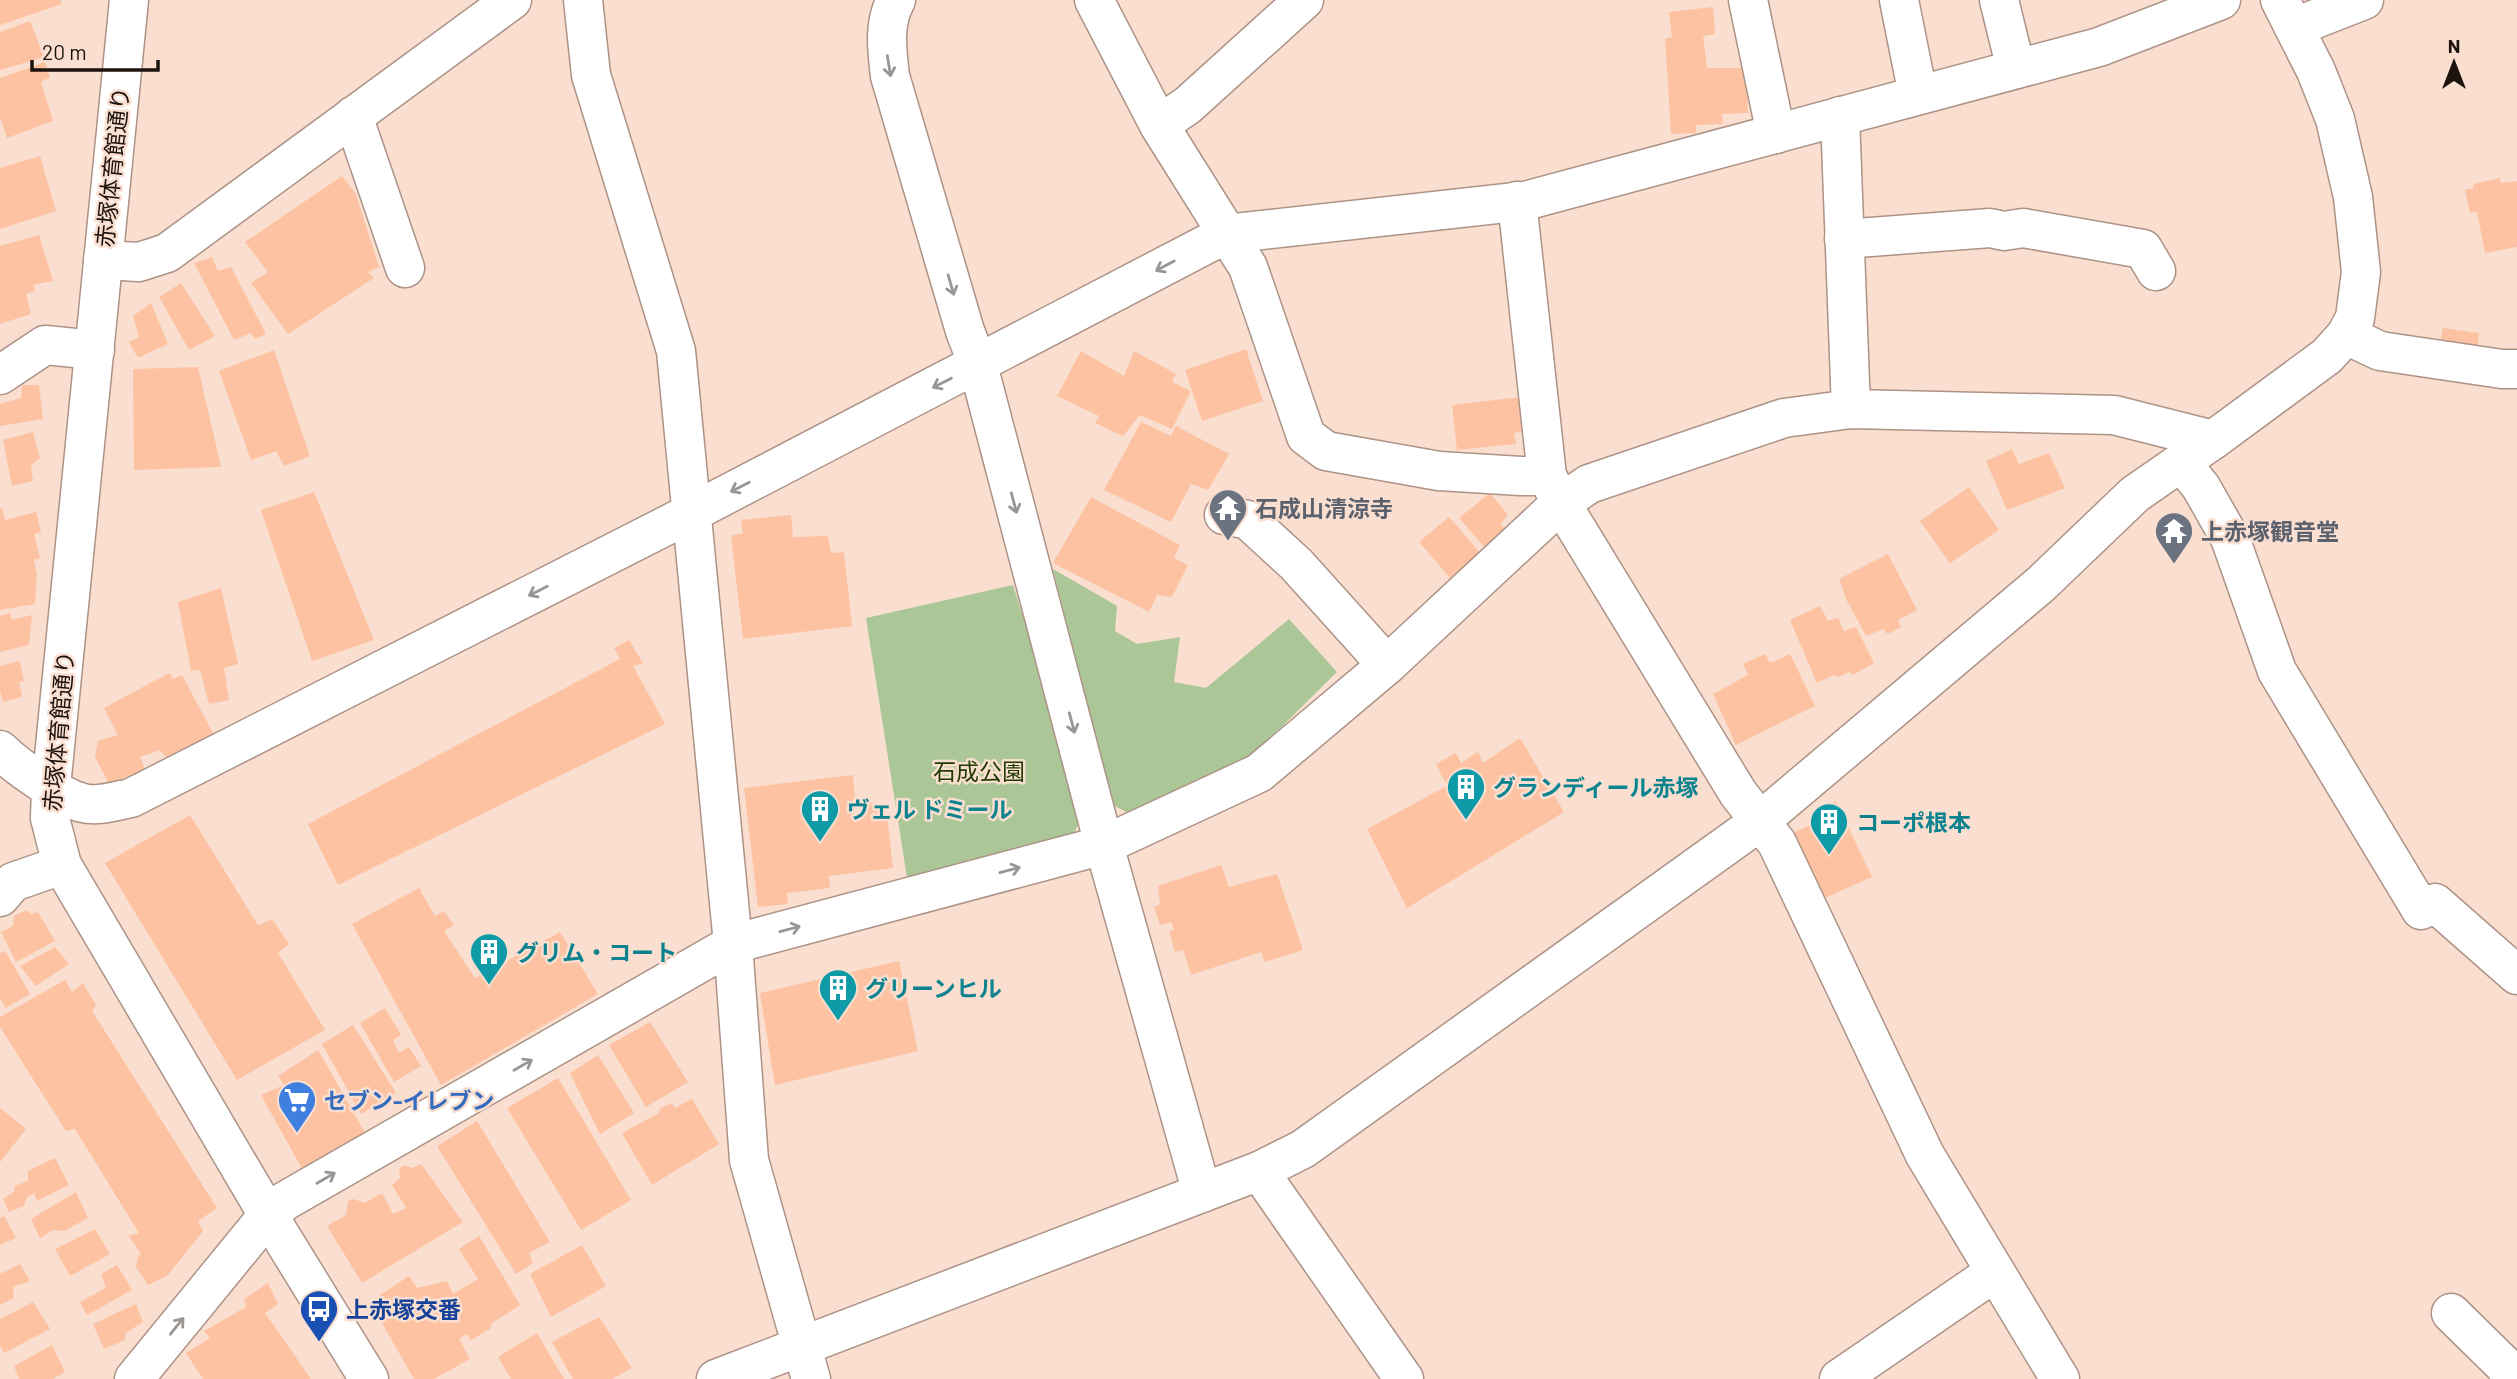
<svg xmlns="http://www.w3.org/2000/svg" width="2517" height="1379" viewBox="0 0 2517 1379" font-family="Barlow,'Noto Sans JP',sans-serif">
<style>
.green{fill:#abc697}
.building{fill:#fdc2a1}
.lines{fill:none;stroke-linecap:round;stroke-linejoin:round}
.minor-casing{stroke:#ac9386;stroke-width:41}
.minor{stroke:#fff;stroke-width:38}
.oneway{stroke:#999593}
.labels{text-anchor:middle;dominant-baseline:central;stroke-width:5;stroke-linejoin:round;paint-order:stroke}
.street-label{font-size:23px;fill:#1c130e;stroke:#fadfd1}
.worship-label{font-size:23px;font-weight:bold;fill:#5b616d;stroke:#fadfd1;text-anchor:start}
.park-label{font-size:23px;fill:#203b00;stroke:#fadfd1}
.culture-label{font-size:23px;font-weight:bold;fill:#0d838f;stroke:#fadfd1;text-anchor:start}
.shop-label{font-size:23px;font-weight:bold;fill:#366cbe;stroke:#fadfd1;text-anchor:start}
.transit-label{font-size:23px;font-weight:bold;fill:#164399;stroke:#fadfd1;text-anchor:start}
</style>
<rect width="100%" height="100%" fill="#fadfd1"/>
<!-- green -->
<g class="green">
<path d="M1053,569L1117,606L1115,631L1137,644L1180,637L1174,682L1206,688L1289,619L1337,672L1251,757L1130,814L1113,805Z"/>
<path d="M1013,585L1077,789L1081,818L1074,834L908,884L866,618Z"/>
</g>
<!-- building -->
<g class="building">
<path d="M0,0H60L62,4L0,25Z"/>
<path d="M1713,7L1715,34L1703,36L1707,68H1746L1748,113L1722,114L1723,124L1696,125V133L1671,134L1665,39L1672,37L1669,12Z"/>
<path d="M30,21L44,57L0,70V32Z"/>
<path d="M45,62L50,77L41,82L53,121L7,138L0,117V78Z"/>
<path d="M40,156L56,211L0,229V168Z"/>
<path d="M342,176L356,194L379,267L368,272L374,278L288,334L251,283L268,272L245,242Z"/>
<path d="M2500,178L2501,183L2517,181V247L2485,253L2477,212L2470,213L2465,190L2474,188L2473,184Z"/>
<path d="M39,235L53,281L33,285L35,291L26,294L31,314L0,324V246Z"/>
<path d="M212,257L218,271L231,267L266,334L255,339L251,333L234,340L194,263Z"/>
<path d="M181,283L215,336L189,350L159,297Z"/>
<path d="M151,303L168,344L138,358L129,342L139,337L133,316Z"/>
<path d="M2443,328L2479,333L2477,351L2439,346Z"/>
<path d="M1246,349L1263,401L1202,421L1185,370Z"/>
<path d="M274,350L310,456L284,466L276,451L251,460L219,371Z"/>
<path d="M1081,351L1124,376L1134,351L1176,374L1172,382L1191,391L1172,429L1140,415L1123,436L1095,423L1099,416L1057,396Z"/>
<path d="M198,367L221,467L134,470L133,369Z"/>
<path d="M22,385H39L43,419L0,426V404L21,398Z"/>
<path d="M1521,397L1526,431L1514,433L1516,444L1457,450L1452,405Z"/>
<path d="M1141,422L1171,436L1176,426L1229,454L1208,490L1191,484L1171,522L1104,490Z"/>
<path d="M33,432L40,458L31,465L33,481L12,486L3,440Z"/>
<path d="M2012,449L2019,464L2049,453L2065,488L2007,510L1986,461Z"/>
<path d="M1969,487L1999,530L1950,563L1920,521Z"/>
<path d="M314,492L374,640L312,661L261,510Z"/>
<path d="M1490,493L1508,515L1500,524L1510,533L1486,549L1459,518Z"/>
<path d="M1091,497L1180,545L1174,558L1188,565L1172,597L1157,595L1149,612L1053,563Z"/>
<path d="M0,508H2L5,520L36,512L41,532L34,534L40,558L34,560L37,574L35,604L0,610Z"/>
<path d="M791,515L793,537L828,536L831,553L844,552L852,626L743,639L731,536L743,533L741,520Z"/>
<path d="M1449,517L1482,555L1452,580L1419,542Z"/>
<path d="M1888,554L1917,610L1898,620L1901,627L1888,634L1883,629L1866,636L1846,599L1839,579Z"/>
<path d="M221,588L238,664L224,668L229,700L209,704L200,670L191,671L178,602Z"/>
<path d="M1820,606L1828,621L1838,618L1844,631L1856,627L1874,663L1853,675L1849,672L1838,677L1834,675L1817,683L1790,620Z"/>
<path d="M10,613L12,620L32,615L29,645L0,652V616Z"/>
<path d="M629,640L643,663L633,666L665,724L338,885L308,824L620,659L614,648Z"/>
<path d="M1765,654L1770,663L1790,654L1815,706L1736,745L1713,694L1748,675L1743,664Z"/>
<path d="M20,661L24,681L19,682L22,697L3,702L0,691V666Z"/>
<path d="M169,673L173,679L182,675L214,735L167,759L160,750L140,757L145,770L109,784L95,757L98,741L118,735L104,708Z"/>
<path d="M1520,738L1564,812L1407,908L1367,829L1447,786L1436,764L1456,753L1461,763L1478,752L1483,763Z"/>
<path d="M853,775L855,797L852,801L855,818H863L864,805L867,802L880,804L882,808V815L887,814L893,868L829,876L830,888L787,893L788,904L758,907L744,788Z"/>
<path d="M1836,801L1872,877L1818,901L1786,836L1817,822L1812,811Z"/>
<path d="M190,815L258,925L272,919L289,944L278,953L325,1030L237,1080L105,863Z"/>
<path d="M1221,865L1229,887L1277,874L1303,950L1265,962L1261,952L1191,975L1183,950L1175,952L1169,932L1174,929L1171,922L1160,925L1154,907L1160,904L1158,886Z"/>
<path d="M419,888L435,916L444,911L454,925L444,931L475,978L560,932L598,994L441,1085L352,924Z"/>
<path d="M27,910L31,914L38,912L55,941L16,962L1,932L13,926L14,916Z"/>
<path d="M55,947L69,964L36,986L20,966Z"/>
<path d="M5,951L30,994L6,1008L0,999V953Z"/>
<path d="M899,961L918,1051L775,1085L760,993Z"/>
<path d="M65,980L72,992L83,983L96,1005L92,1011L217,1208L198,1221L203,1231L167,1276L148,1285L136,1267L138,1256L141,1254L129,1236L139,1233L75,1129L66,1131L0,1027V1017Z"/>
<path d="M385,1008L401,1035L393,1040L399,1053L409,1047L421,1066L394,1082L360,1023Z"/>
<path d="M650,1022L688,1082L646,1107L609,1045Z"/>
<path d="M353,1025L396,1093L361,1114L322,1044Z"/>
<path d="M318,1050L369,1140L306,1176L261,1095L284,1085L278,1076Z"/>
<path d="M598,1055L634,1113L600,1134L570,1073Z"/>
<path d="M558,1078L631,1200L581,1230L507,1108Z"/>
<path d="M692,1099L719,1144L652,1185L622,1133L659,1113L660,1108L672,1103L675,1108Z"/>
<path d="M0,1108L26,1129L0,1162Z"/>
<path d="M477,1121L550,1242L529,1253L533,1263L516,1274L437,1146Z"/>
<path d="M55,1158L69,1185L37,1201L34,1193L27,1197L24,1206L9,1212L3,1199L15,1191L14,1187L28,1180V1171Z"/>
<path d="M421,1164L463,1222L362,1283L327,1226L346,1215L348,1201L354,1199L364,1203L382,1193L393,1214L406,1208L392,1185L400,1178L399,1169L404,1165L412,1168Z"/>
<path d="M76,1192L88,1218L64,1231L53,1230L40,1238L31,1219Z"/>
<path d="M4,1216L16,1238L0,1245V1218Z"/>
<path d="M95,1229L110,1254L70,1276L55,1249Z"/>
<path d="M479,1236L520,1305L492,1323L490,1329L471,1340L467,1334L459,1339L470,1359L434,1379H414L370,1302L409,1276L417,1288L447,1281L453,1294L478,1279L459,1249Z"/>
<path d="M582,1245L606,1286L551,1317L530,1274Z"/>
<path d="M20,1264L30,1281L13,1287L14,1298L0,1305V1274Z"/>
<path d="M117,1265L132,1290L87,1315L80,1302L106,1288L101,1274Z"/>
<path d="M268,1283L278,1304L265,1313L311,1379H203L186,1353L210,1338L204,1331L246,1307L244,1299Z"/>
<path d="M33,1302L50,1329L4,1353L0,1346V1319Z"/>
<path d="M136,1304L143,1322L126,1333L125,1340L104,1349L93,1324Z"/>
<path d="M599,1317L632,1368L612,1379H573L552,1342Z"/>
<path d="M537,1333L564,1379H511L498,1357Z"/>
<path d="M52,1345L65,1372L53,1379H19L14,1366Z"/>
</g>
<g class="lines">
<!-- minor casing -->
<g class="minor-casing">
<g id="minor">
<path d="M129,0L51,787L50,818L62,865L268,1215L369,1379"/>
<path d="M583,0L591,75L676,351L733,944L749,1160L811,1379"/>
<path d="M896,0C883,24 887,50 890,76L965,331L978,365L1104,845L1202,1193"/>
<path d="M1094,0L1159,125L1248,267L1306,436L1326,451L1439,471L1521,476H1547L1561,503L1738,793L1777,843L1925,1155L2060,1379"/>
<path d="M1748,0L1776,134"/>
<path d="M1899,0L1918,95"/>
<path d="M1999,0L2016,69"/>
<path d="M2295,27L2364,0"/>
<path d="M353,116L405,268"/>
<path d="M1840,116L1851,409"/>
<path d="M1159,125L1188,105L1304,0"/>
<path d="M1517,201L1547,476"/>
<path d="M1844,239L1990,228L2004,231L2023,228L2143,249L2156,271"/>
<path d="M103,260L139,262L167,253L512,0"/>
<path d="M2346,335L2380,351L2502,369H2517"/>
<path d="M0,375L45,345L95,350"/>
<path d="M2181,462L2201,487L2230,538L2277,671L2421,910L2435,903L2517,975"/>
<path d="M1224,515L1248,520L1296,564L1387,665"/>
<path d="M0,750C16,766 61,798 83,803C97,807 117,801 131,798L691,513L1226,234L1525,201L2099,47L2221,0"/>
<path d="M0,897L13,882L62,865"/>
<path d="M1259,1171L1404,1379"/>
<path d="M2451,1313L2504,1365L2513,1379"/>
<path d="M134,1379L268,1215L285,1201L733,944L1104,845L1259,773L1387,665L1561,503L1589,484L1784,418L1851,409L2114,415L2213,440"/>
<path d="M716,1379L1259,1171L1303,1149L1759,822L2041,584L2135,494L2213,440L2327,356L2346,335L2355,318L2361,272L2353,197L2335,119L2316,71L2280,0"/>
<path d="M1839,1379L1995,1272"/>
</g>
</g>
<!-- minor -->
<use href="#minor" class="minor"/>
</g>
<!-- one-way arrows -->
<defs><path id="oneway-shaft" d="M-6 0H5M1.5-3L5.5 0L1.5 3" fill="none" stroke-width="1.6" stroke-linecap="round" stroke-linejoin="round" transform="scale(1.75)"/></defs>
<g class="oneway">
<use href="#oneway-shaft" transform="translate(889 66) rotate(81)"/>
<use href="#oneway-shaft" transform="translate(1165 266) rotate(152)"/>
<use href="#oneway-shaft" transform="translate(951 285) rotate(74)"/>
<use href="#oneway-shaft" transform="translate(942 383) rotate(153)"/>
<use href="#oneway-shaft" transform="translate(740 487) rotate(153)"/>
<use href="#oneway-shaft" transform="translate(1014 503) rotate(75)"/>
<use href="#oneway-shaft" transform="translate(538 591) rotate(153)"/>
<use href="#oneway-shaft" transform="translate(1072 723) rotate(75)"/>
<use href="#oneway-shaft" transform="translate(1010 870) rotate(-15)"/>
<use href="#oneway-shaft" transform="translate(790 929) rotate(-15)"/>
<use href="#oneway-shaft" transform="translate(523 1065) rotate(-30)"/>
<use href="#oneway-shaft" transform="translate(326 1178) rotate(-30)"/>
<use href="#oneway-shaft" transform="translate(177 1326) rotate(-51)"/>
</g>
<!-- icons -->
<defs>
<g id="temple-pin" transform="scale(2.0125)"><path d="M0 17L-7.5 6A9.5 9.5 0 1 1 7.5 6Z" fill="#6b7280" stroke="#fadfd1"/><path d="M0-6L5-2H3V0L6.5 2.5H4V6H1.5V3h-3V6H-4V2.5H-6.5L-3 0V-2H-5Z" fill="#fff"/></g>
<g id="building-pin" transform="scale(2.0125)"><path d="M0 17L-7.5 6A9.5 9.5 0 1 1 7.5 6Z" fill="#0f9aa8" stroke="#fadfd1"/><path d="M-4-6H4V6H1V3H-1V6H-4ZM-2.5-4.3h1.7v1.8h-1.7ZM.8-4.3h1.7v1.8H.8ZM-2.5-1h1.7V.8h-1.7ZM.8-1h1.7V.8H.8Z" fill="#fff"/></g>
<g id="supermarket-pin" transform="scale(2.0125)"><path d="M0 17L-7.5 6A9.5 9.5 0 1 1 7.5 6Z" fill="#3f7fe0" stroke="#fadfd1"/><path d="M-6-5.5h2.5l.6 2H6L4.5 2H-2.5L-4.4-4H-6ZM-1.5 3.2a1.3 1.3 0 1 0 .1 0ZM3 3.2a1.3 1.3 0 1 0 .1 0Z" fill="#fff"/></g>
<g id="bus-pin" transform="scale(2.0125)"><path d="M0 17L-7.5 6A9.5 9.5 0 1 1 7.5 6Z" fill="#1a4fb4" stroke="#fadfd1"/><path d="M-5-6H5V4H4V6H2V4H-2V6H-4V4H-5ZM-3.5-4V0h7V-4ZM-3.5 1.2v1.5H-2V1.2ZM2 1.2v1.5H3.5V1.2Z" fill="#fff"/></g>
</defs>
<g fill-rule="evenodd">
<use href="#temple-pin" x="1228" y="508"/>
<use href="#temple-pin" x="2174" y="531"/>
<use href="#building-pin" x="1466" y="787"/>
<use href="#building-pin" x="820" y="809"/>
<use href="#building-pin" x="1829" y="822"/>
<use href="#building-pin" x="489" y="952"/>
<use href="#building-pin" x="838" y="988"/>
<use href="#supermarket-pin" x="297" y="1100"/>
<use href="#bus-pin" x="319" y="1309"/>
</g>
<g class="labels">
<!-- street labels -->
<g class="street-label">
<text transform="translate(112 167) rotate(-84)">赤塚体育館通り</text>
<text transform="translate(58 731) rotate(-85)">赤塚体育館通り</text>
</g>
<!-- worship labels -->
<g class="worship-label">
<text x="1255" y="508">石成山清涼寺</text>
<text x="2201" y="531">上赤塚観音堂</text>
</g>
<!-- park labels -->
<g class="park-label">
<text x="979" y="771">石成公園</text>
</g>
<!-- culture labels -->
<g class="culture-label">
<text x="1493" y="787">グランディール赤塚</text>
<text x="847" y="809">ヴェル ドミール</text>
<text x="1856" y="822">コーポ根本</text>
<text x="516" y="952">グリム・コート</text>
<text x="865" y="988">グリーンヒル</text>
</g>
<!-- shop labels -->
<g class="shop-label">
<text x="324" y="1100">セブン-イレブン</text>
</g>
<!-- transit labels -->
<g class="transit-label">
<text x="346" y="1309">上赤塚交番</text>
</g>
</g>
<!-- north arrow -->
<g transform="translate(2454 63)" stroke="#fadfd1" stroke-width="5" paint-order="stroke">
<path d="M0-5L12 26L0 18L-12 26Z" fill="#1c130e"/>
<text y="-10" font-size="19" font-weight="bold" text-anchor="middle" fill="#1c130e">N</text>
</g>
<!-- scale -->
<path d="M32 60v10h126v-10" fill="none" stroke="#1c130e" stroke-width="3.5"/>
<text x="42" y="60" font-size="21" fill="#1c130e" stroke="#fadfd1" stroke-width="5" paint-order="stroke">20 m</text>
</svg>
